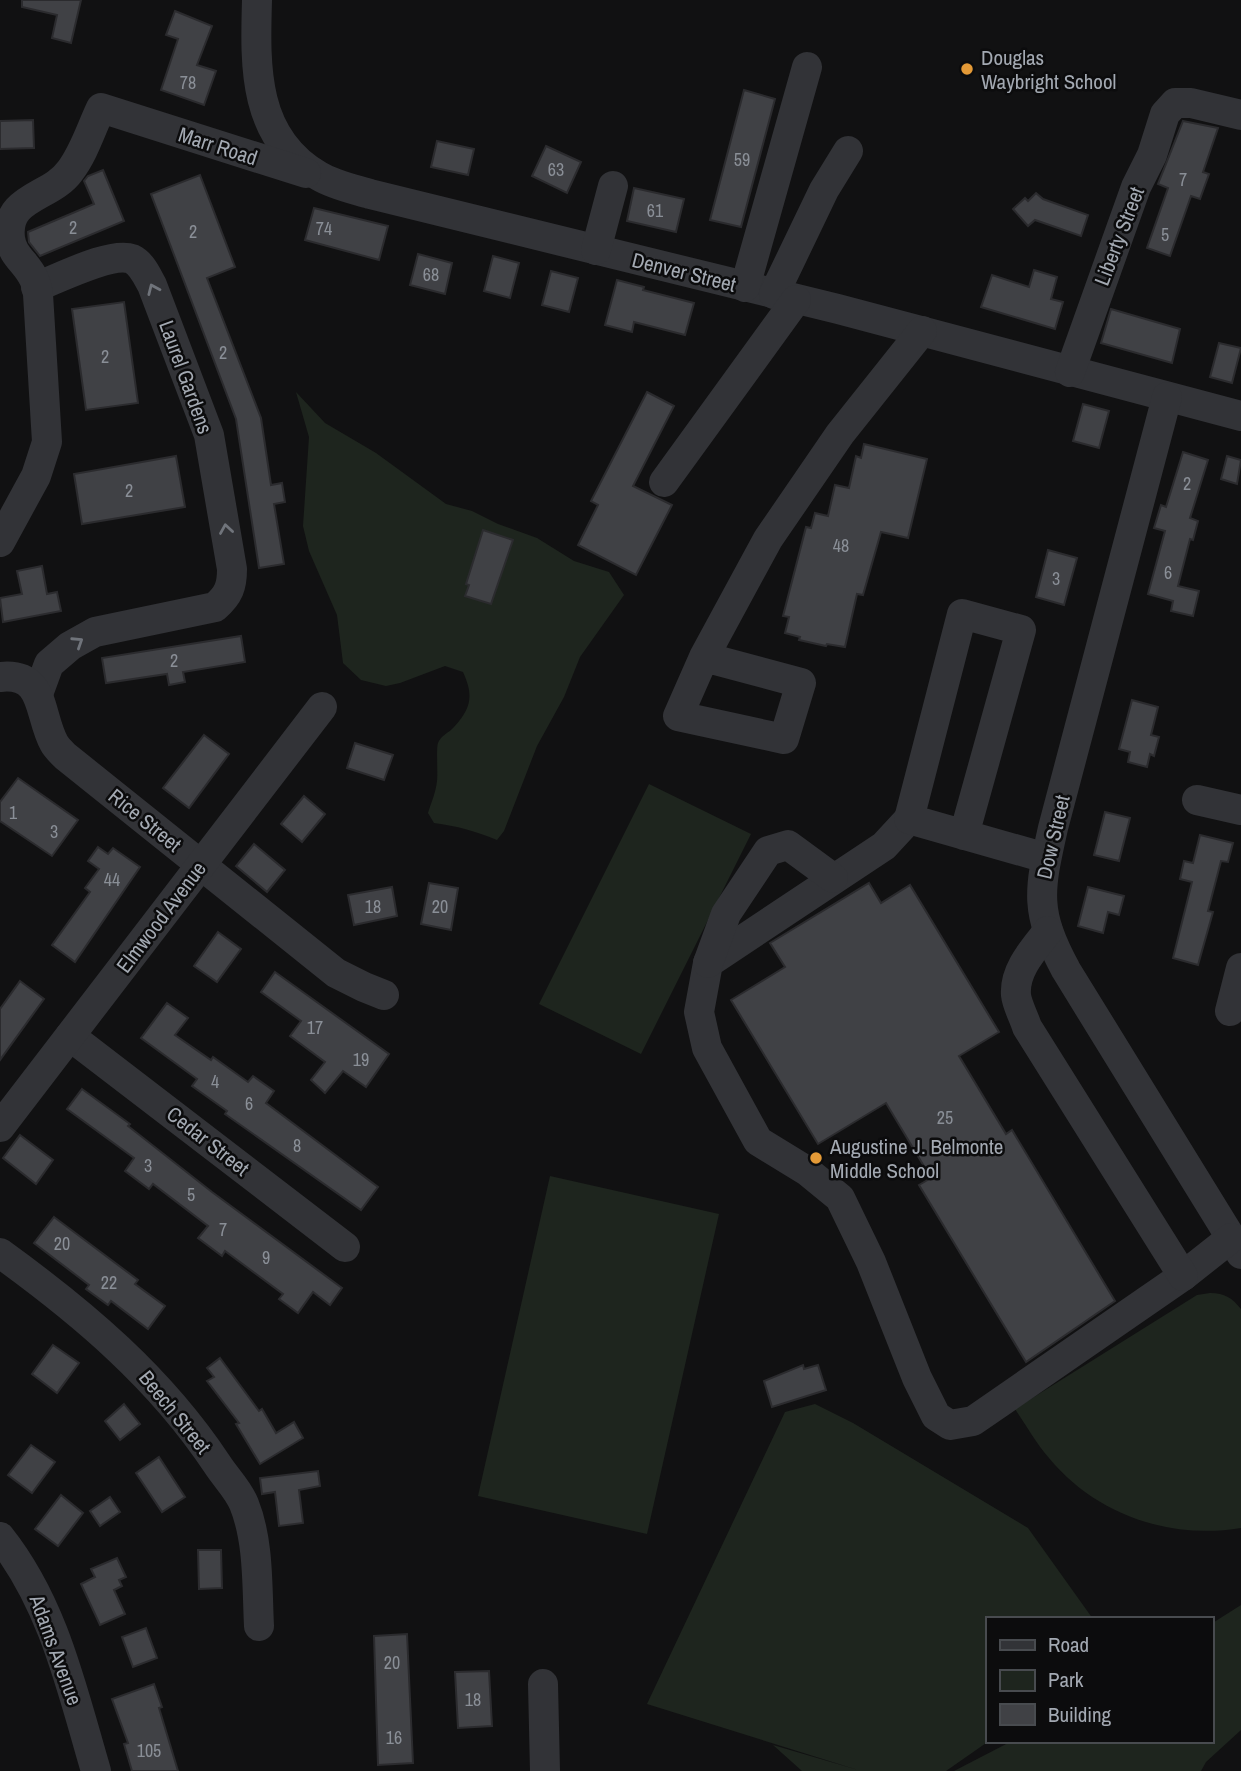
<svg xmlns="http://www.w3.org/2000/svg" width="1241" height="1771" viewBox="0 0 1241 1771" font-family="'Archivo Narrow',sans-serif">
<style>
.green{fill:#1e251e}
.building{fill:#404145;stroke:#2b2b2e;stroke-width:2}
.lines{fill:none;stroke-linecap:round;stroke-linejoin:round}
.minor{stroke:#323337;stroke-width:30}
.oneway{stroke:#70747b}
.poi-dot{fill:#e49a37;stroke:#0c0c0d;stroke-width:2.5}
.labels{text-anchor:middle;dominant-baseline:central;stroke-width:5;stroke-linejoin:round;paint-order:stroke}
.number-label{font-size:18px;fill:#8a8f97}
.poi-label{font-size:21px;fill:#a3a9b2;stroke:#0c0c0d;text-anchor:start}
.street-label{font-size:21px;fill:#a3a9b2;stroke:#0c0c0d}
</style>
<rect width="100%" height="100%" fill="#111112"/>
<!-- green -->
<g class="green">
<path d="M296,392L325,423L376,453L446,504L472,511L498,524L537,538L574,561L609,572L624,595L580,657L564,697L537,746L504,831L497,840C475,831 457,826 434,823L428,813C431,803 436,792 437,781C438,772 436,749 438,743C441,735 449,733 454,727C471,708 474,696 463,672L445,666L400,683L386,686L361,680L343,663L337,615L309,551L303,526L309,437Z"/>
<path d="M649,784L751,834L641,1054L539,1004Z"/>
<path d="M550,1176L719,1214L647,1534L478,1496Z"/>
<path d="M1210,1293C1225,1293 1232,1298 1241,1309V1528C1169,1540 1095,1514 1049,1458C1036,1443 1026,1425 1015,1409L1197,1295Z"/>
<path d="M815,1404L853,1423L1028,1528L1093,1619H987L989,1741L946,1771H802L773,1745L858,1770L647,1704L785,1412Z"/>
<path d="M1241,1605V1730L1206,1762L1201,1771H954L1012,1741H1211V1624Z"/>
</g>
<!-- building -->
<g class="building">
<path d="M22,0H81L71,43L52,38L57,15L22,7Z"/>
<path d="M175,11L212,26L197,65L216,71L204,105L161,90L178,39L166,35Z"/>
<path d="M744,90L775,99L741,227L710,220Z"/>
<path d="M33,120L34,148L0,149V121Z"/>
<path d="M1183,121L1218,128L1203,172L1209,174L1200,199L1191,196L1170,256L1147,248L1168,188L1158,184Z"/>
<path d="M437,141L474,149L468,175L431,167Z"/>
<path d="M546,146L581,162L567,193L532,176Z"/>
<path d="M103,170L124,221L40,256L29,242L28,232L94,204L84,181L88,176Z"/>
<path d="M200,175L235,267L207,278L261,418L271,485L282,483L285,502L274,504L284,564L259,568L236,419L151,194Z"/>
<path d="M634,188L684,199L676,232L627,221Z"/>
<path d="M1036,193L1043,199L1088,215L1081,236L1035,220L1028,226L1013,209L1025,198L1028,201Z"/>
<path d="M314,208L388,226L379,260L305,240Z"/>
<path d="M418,254L452,263L445,294L410,285Z"/>
<path d="M493,256L519,263L510,298L484,291Z"/>
<path d="M1034,270L1057,277L1051,299L1063,302L1055,329L981,307L992,275L1029,287Z"/>
<path d="M551,271L578,278L569,312L542,305Z"/>
<path d="M617,280L644,287L643,290L694,303L685,335L634,322L632,332L605,325Z"/>
<path d="M124,302L138,403L86,410L72,309Z"/>
<path d="M1111,309L1180,329L1172,363L1101,343Z"/>
<path d="M1219,343L1241,348L1232,383L1210,377Z"/>
<path d="M647,392L674,406L633,486L672,505L636,575L578,545L598,505L591,501Z"/>
<path d="M1083,404L1109,411L1099,448L1073,441Z"/>
<path d="M864,444L927,459L908,538L881,532L863,595L857,594L845,647L827,644L826,646L799,640L800,637L785,633L789,617L783,616L806,527L811,528L815,513L828,516L835,485L849,488L856,456L861,458Z"/>
<path d="M1183,452L1208,460L1190,518L1198,521L1193,540L1190,539L1178,586L1199,591L1193,616L1171,611L1173,601L1148,594L1165,531L1154,528L1161,505L1166,507Z"/>
<path d="M176,456L185,507L82,524L74,474Z"/>
<path d="M1227,456L1241,460L1237,484L1221,479Z"/>
<path d="M483,530L513,540L491,604L465,596L469,585L466,584Z"/>
<path d="M1048,550L1077,558L1064,605L1036,597Z"/>
<path d="M42,566L47,594L57,592L61,611L3,622L0,598L22,594L17,571Z"/>
<path d="M241,636L245,662L183,672L185,682L169,685L167,674L106,683L102,658Z"/>
<path d="M1132,700L1158,707L1151,735L1159,737L1154,756L1150,754L1147,767L1128,762L1130,752L1119,749Z"/>
<path d="M204,735L229,754L189,808L163,788Z"/>
<path d="M355,743L393,755L384,780L347,768Z"/>
<path d="M18,778L78,820L52,856L0,821V802Z"/>
<path d="M304,796L325,814L302,842L281,824Z"/>
<path d="M1105,812L1130,818L1119,861L1094,855Z"/>
<path d="M1200,835L1233,843L1228,862L1221,861L1208,911L1213,912L1198,965L1173,958L1192,882L1180,879L1184,861L1193,863Z"/>
<path d="M254,844L285,870L267,892L236,866Z"/>
<path d="M98,847L108,854L113,848L140,867L75,962L52,945L90,892L85,888L99,869L88,861Z"/>
<path d="M429,883L458,888L451,930L421,924Z"/>
<path d="M869,883L881,903L910,885L999,1032L959,1056L1006,1134L1012,1130L1115,1301L1026,1362L919,1185L931,1178L886,1103L818,1144L731,1000L785,967L770,943Z"/>
<path d="M392,887L397,916L354,925L348,895Z"/>
<path d="M1088,887L1124,896L1119,915L1108,912L1103,933L1078,926Z"/>
<path d="M218,932L241,949L217,982L194,966Z"/>
<path d="M275,972L389,1054L366,1087L343,1071L325,1093L311,1080L325,1062L290,1036L301,1021L261,992Z"/>
<path d="M20,981L44,999L0,1060V1009Z"/>
<path d="M167,1003L188,1018L175,1035L211,1060L213,1057L248,1082L253,1076L274,1091L266,1103L378,1187L361,1210L225,1114L227,1111L192,1086L197,1079L141,1038Z"/>
<path d="M82,1089L130,1124L128,1126L212,1192L342,1288L330,1305L313,1292L298,1313L279,1299L283,1294L225,1251L222,1256L198,1238L208,1226L153,1184L149,1189L125,1171L134,1158L67,1109Z"/>
<path d="M20,1135L53,1160L36,1184L3,1158Z"/>
<path d="M54,1217L138,1280L135,1284L165,1306L148,1329L111,1301L108,1305L86,1289L89,1285L34,1243Z"/>
<path d="M53,1345L79,1363L57,1393L32,1374Z"/>
<path d="M220,1358L259,1411L262,1409L276,1433L294,1422L303,1438L260,1464L236,1424L239,1423L207,1381L214,1377L207,1368Z"/>
<path d="M803,1365L804,1369L818,1365L826,1390L772,1407L764,1381Z"/>
<path d="M124,1404L140,1424L120,1440L105,1421Z"/>
<path d="M31,1445L55,1462L32,1493L8,1475Z"/>
<path d="M159,1457L185,1497L162,1512L136,1473Z"/>
<path d="M318,1471L320,1486L299,1490L303,1523L279,1526L275,1492L262,1494L260,1478Z"/>
<path d="M61,1495L83,1513L58,1546L35,1529Z"/>
<path d="M110,1497L120,1512L100,1526L90,1511Z"/>
<path d="M198,1550H221L222,1588L199,1589Z"/>
<path d="M117,1558L126,1577L119,1580L122,1586L114,1590L125,1614L100,1625L81,1584L95,1577L91,1569Z"/>
<path d="M146,1628L157,1658L133,1667L122,1637Z"/>
<path d="M407,1634L413,1763L378,1765L374,1636Z"/>
<path d="M489,1671L492,1726L458,1728L455,1672Z"/>
<path d="M154,1684L162,1707L159,1708L178,1771H132L124,1744L128,1743L112,1699Z"/>
</g>
<g class="lines">
<!-- minor -->
<g class="minor">
<path d="M257,0C255,68 253,138 319,176C334,185 353,189 370,194L838,309L1241,416"/>
<path d="M596,250L613,186"/>
<path d="M36,287C58,279 111,251 132,259C142,264 147,276 152,285L209,435L232,569C232,586 229,595 215,607L95,632L70,646L49,664L38,694"/>
<path d="M745,287L807,67"/>
<path d="M774,294L824,190L848,151"/>
<path d="M1070,372L1136,187L1152,155L1165,114L1175,103H1191L1241,115"/>
<path d="M1167,397L1053,828C1039,891 1034,911 1066,970L1241,1254"/>
<path d="M664,482L796,300"/>
<path d="M0,542L36,476L47,442L38,294C37,289 36,283 34,279C27,263 12,256 10,238C5,196 51,198 70,171C84,153 91,129 101,108L306,173"/>
<path d="M704,657L801,683L784,739L678,716L704,657L768,539L840,434L922,331"/>
<path d="M0,677C46,672 38,714 54,743C56,747 61,752 65,756L336,973L364,987L384,995"/>
<path d="M1197,800L1241,810"/>
<path d="M909,819L884,846L708,963L699,1012L707,1048L758,1141L807,1171L840,1198L871,1262L917,1378L936,1416L950,1425L973,1421L1183,1276L1231,1238"/>
<path d="M964,835L1021,630L962,614L909,819L1046,858"/>
<path d="M1048,931C1034,949 1014,970 1016,995C1017,1005 1024,1017 1027,1027L1183,1276"/>
<path d="M708,963L726,914L768,851L788,845L833,878"/>
<path d="M1230,1011L1241,968"/>
<path d="M70,1036L345,1247"/>
<path d="M0,1127L322,707"/>
<path d="M0,1253C83,1313 160,1378 217,1464C226,1478 238,1489 244,1504C259,1541 257,1587 259,1626"/>
<path d="M0,1537C54,1605 72,1690 96,1771"/>
<path d="M543,1684L545,1771"/>
</g>
</g>
<!-- one-way arrows -->
<defs><path id="oneway-chevron" d="M-2-3.5L2.5 0L-2 3.5" fill="none" stroke-width="1.6" stroke-linecap="round" stroke-linejoin="round" transform="scale(1.75)"/></defs>
<g class="oneway">
<use href="#oneway-chevron" transform="translate(153 289) rotate(-114)"/>
<use href="#oneway-chevron" transform="translate(226 529) rotate(-99)"/>
<use href="#oneway-chevron" transform="translate(78 642) rotate(-33)"/>
</g>
<!-- markers -->
<g class="poi-dot">
<circle cx="967" cy="69" r="7"/>
<circle cx="816" cy="1158" r="7"/>
</g>
<g class="labels">
<!-- number labels -->
<g class="number-label">
<text x="188" y="82">78</text>
<text x="742" y="159">59</text>
<text x="556" y="169">63</text>
<text x="1183" y="179">7</text>
<text x="655" y="210">61</text>
<text x="73" y="227">2</text>
<text x="324" y="228">74</text>
<text x="193" y="231">2</text>
<text x="1165" y="234">5</text>
<text x="431" y="274">68</text>
<text x="223" y="352">2</text>
<text x="105" y="356">2</text>
<text x="1187" y="483">2</text>
<text x="129" y="490">2</text>
<text x="841" y="545">48</text>
<text x="1168" y="572">6</text>
<text x="1056" y="578">3</text>
<text x="174" y="660">2</text>
<text x="13" y="812">1</text>
<text x="54" y="831">3</text>
<text x="112" y="879">44</text>
<text x="373" y="906">18</text>
<text x="440" y="906">20</text>
<text x="315" y="1027">17</text>
<text x="361" y="1059">19</text>
<text x="215" y="1081">4</text>
<text x="249" y="1103">6</text>
<text x="945" y="1117">25</text>
<text x="297" y="1145">8</text>
<text x="148" y="1165">3</text>
<text x="191" y="1194">5</text>
<text x="223" y="1229">7</text>
<text x="62" y="1243">20</text>
<text x="266" y="1257">9</text>
<text x="109" y="1282">22</text>
<text x="392" y="1662">20</text>
<text x="473" y="1699">18</text>
<text x="394" y="1737">16</text>
<text x="149" y="1750">105</text>
</g>
<!-- poi labels -->
<g class="poi-label">
<text x="981" y="57">Douglas<tspan x="981" dy="24">Waybright School</tspan></text>
<text x="830" y="1146">Augustine J. Belmonte<tspan x="830" dy="24">Middle School</tspan></text>
</g>
<!-- street labels -->
<g class="street-label">
<text transform="translate(218 146) rotate(18)">Marr Road</text>
<text transform="translate(1119 236) rotate(-69)">Liberty Street</text>
<text transform="translate(684 272) rotate(14)">Denver Street</text>
<text transform="translate(186 377) rotate(70)">Laurel Gardens</text>
<text transform="translate(145 820) rotate(39)">Rice Street</text>
<text transform="translate(1053 837) rotate(-77)">Dow Street</text>
<text transform="translate(161 917) rotate(-53)">Elmwood Avenue</text>
<text transform="translate(208 1141) rotate(38)">Cedar Street</text>
<text transform="translate(175 1412) rotate(51)">Beech Street</text>
<text transform="translate(56 1650) rotate(70)">Adams Avenue</text>
</g>
</g>
<!-- legend -->
<rect x="986" y="1617" width="228" height="126" fill="#0c0c0d" stroke="#484b4f" stroke-width="2"/>
<rect x="1000" y="1640" width="35" height="10" fill="#323337" stroke="#484b4f" stroke-width="2"/>
<text x="1048" y="1652" font-size="21" fill="#a3a9b2">Road</text>
<rect x="1000" y="1670" width="35" height="21" fill="#1e251e" stroke="#484b4f" stroke-width="2"/>
<text x="1048" y="1687" font-size="21" fill="#a3a9b2">Park</text>
<rect x="1000" y="1704" width="35" height="21" fill="#404145" stroke="#484b4f" stroke-width="2"/>
<text x="1048" y="1722" font-size="21" fill="#a3a9b2">Building</text>
</svg>
